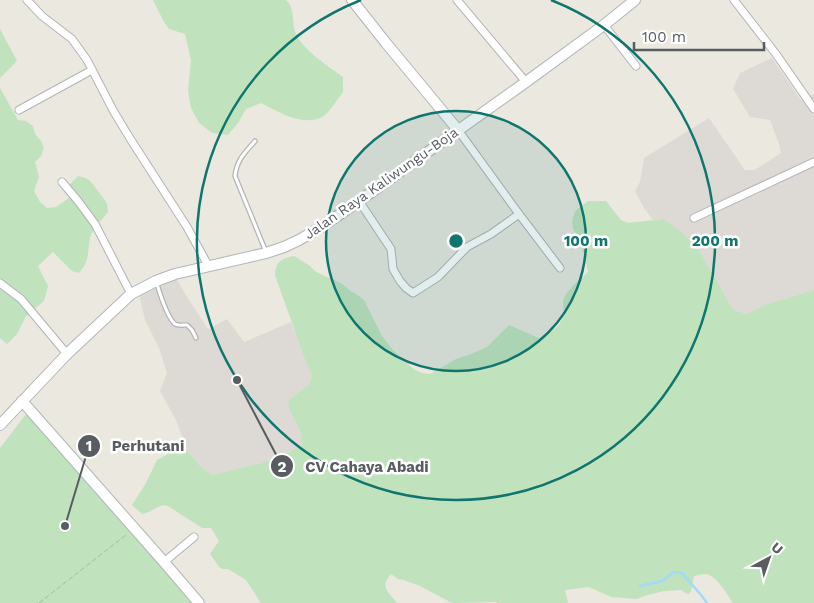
<svg xmlns="http://www.w3.org/2000/svg" width="814" height="603" viewBox="0 0 814 603" font-family="'Work Sans',sans-serif">
<style>
.industrial{fill:#dddad5}
.green{fill:#c0e2bd}
.lines{fill:none;stroke-linecap:round;stroke-linejoin:round}
.stream{stroke:#a1dafa;stroke-width:2.5}
.lane-casing{stroke:#b1b4b7;stroke-width:5.5}
.street-casing{stroke:#b1b4b7;stroke-width:9}
.secondary-casing{stroke:#b2b6ba;stroke-width:12}
.path{stroke:#97c2a0;stroke-width:1;stroke-dasharray:5 2.5;stroke-linecap:butt}
.lane{stroke:#fff;stroke-width:3}
.street{stroke:#fff;stroke-width:7}
.secondary{stroke:#fff;stroke-width:10}
.ring{fill:none;stroke:#0f766e;stroke-width:2.5}
.labels{text-anchor:middle;dominant-baseline:central;stroke-width:5;stroke-linejoin:round;paint-order:stroke}
.street-label{font-size:14px;fill:#595d61;stroke:#fff}
.centre{fill:#0f766e;stroke:#fff;stroke-width:2.5}
.ring-label{font-size:15px;text-anchor:middle;font-weight:bold;fill:#0f766e;stroke:#fff;stroke-width:5;stroke-linejoin:round;paint-order:stroke}
.leader{fill:none;stroke:#595d61;stroke-width:2}
.callout-dot{fill:#595d61;stroke:#fff;stroke-width:2}
.mark-label{font-size:15px;text-anchor:middle;font-weight:bold;fill:#fff}
.callout-label{font-size:15px;text-anchor:middle;font-weight:bold;fill:#595d61;stroke:#fff;stroke-width:5;stroke-linejoin:round;paint-order:stroke}
</style>
<rect width="100%" height="100%" fill="#ebe8e0"/>
<!-- industrial -->
<g class="industrial">
<path d="M772,58L801,100L814,94V290L767,304L747,314L732,310L719,288L664,219L653,220L644,208L635,191L640,182L644,158L709,118L745,170H755L781,153L778,141L770,120L750,117L733,89L740,73Z"/>
<path d="M176,278L187,297L208,329L227,319L244,342L291,322L312,376L309,384L290,399V411L300,430L302,445L277,459L212,475L200,466L187,450L176,420L160,391L167,373L159,348L145,320L139,294Z"/>
</g>
<!-- green -->
<g class="green">
<path d="M153,0H286C296,9 291,22 296,34C303,50 328,66 343,77V92C338,98 329,114 322,117C302,127 279,112 261,103L246,109L238,123L228,135L212,133L199,123L191,108L188,91L191,60L185,34L169,29L164,22Z"/>
<path d="M0,29L17,61L0,78Z"/>
<path d="M0,88L18,120L26,121L33,126L35,134L41,141L44,148L41,156L35,162L39,177L34,191L40,202L47,208L56,207L69,198L70,184L78,176L86,178L92,183L107,203L108,212C103,218 94,228 91,235C86,250 92,258 79,273L72,271L53,252L38,266L48,286L44,301L26,316L17,334L7,344L0,338Z"/>
<path d="M588,201H606L621,220L628,223L664,219L682,233L698,249L733,310L747,314L767,304L814,290V603H733C728,595 716,575 706,574C702,574 697,575 694,576L691,591L689,594L685,593L682,590L664,591L644,596L637,599L611,597L589,587L565,590L568,603H498L496,602L452,603L420,586L404,580L398,579L391,574C379,588 389,592 397,603H261L246,580L228,569H223L220,568L210,554L219,541L211,528H202L168,506L164,505L160,506L149,512L142,514L132,505L146,483L157,460L179,448L187,450L200,466L212,475L277,459L302,445L300,430L290,411L288,403L290,399L309,384L312,376L303,354L275,275C276,261 281,259 294,256L310,266L316,272L341,283L352,292L355,293L364,300L382,336L392,349L403,360L415,370L422,373L430,374L456,359L471,354L487,347L509,325L539,338C550,332 562,327 563,314C564,309 562,303 564,298C569,287 580,280 588,272L585,257L578,237L573,229L572,221L575,211Z"/>
<path d="M26,414L201,603H0V448Z"/>
</g>
<g class="lines">
<!-- stream -->
<path class="stream" d="M640,586L662,581L674,572L682,573L701,595L707,603"/>
<!-- lane casing -->
<g class="lane-casing">
<g id="lane">
<path d="M255,141C245,153 237,159 235,176L266,252"/>
<path d="M157,284C160,294 167,317 175,324C178,326 183,325 187,325L192,330L196,338"/>
</g>
</g>
<!-- street casing -->
<g class="street-casing">
<g id="street">
<path d="M27,0L42,16L72,39L87,60L114,112L131,140L187,227L209,267"/>
<path d="M457,0L526,82"/>
<path d="M734,0L776,54L814,109"/>
<path d="M604,25L636,66"/>
<path d="M19,110L92,70"/>
<path d="M458,130L519,214L560,268"/>
<path d="M62,182L78,201L95,224L131,294"/>
<path d="M359,201L391,249L393,269L400,281L406,288L413,293L438,277L467,247L491,234L519,214"/>
<path d="M694,218L814,162"/>
<path d="M0,283L21,299L67,354"/>
<path d="M164,562L194,537"/>
</g>
</g>
<!-- secondary casing -->
<g class="secondary-casing">
<g id="secondary">
<path d="M352,0L386,43L458,130"/>
<path d="M22,401L164,562L199,603"/>
<path d="M0,425L67,354L131,294L156,281L175,274L266,253L284,247L299,240L323,226L359,201L526,82L604,25L635,0"/>
</g>
</g>
<!-- path -->
<path class="path" d="M39,603L126,535"/>
<!-- lane -->
<use href="#lane" class="lane"/>
<!-- street -->
<use href="#street" class="street"/>
<!-- secondary -->
<use href="#secondary" class="secondary"/>
</g>
<!-- distance rings -->
<circle cx="456" cy="241" r="130" fill="#0f766e" fill-opacity=".12"/>
<g class="ring">
<circle cx="456" cy="241" r="130"/>
<path d="M551 0A259 259 0 1 1 361 0"/>
</g>
<g class="labels">
<!-- street labels -->
<g class="street-label">
<text transform="translate(381 183) rotate(-35)">Jalan Raya Kaliwungu-Boja</text>
</g>
</g>
<circle cx="456" cy="241" r="8" class="centre"/>
<g class="ring-label">
<text x="586" y="246">100 m</text>
<text x="715" y="246">200 m</text>
</g>
<!-- callouts -->
<path class="leader" d="M65 526L89 446M237 380L282 466"/>
<g class="callout-dot">
<circle cx="65" cy="526" r="5"/>
<circle cx="237" cy="380" r="5"/>
<circle cx="89" cy="446" r="12"/>
<circle cx="282" cy="466" r="12"/>
</g>
<g class="mark-label">
<text x="89" y="451">1</text>
<text x="282" y="472">2</text>
</g>
<g class="callout-label">
<text x="148" y="451">Perhutani</text>
<text x="367" y="472">CV Cahaya Abadi</text>
</g>
<!-- north arrow -->
<g transform="translate(769 558) rotate(40)" stroke="#ffffff" stroke-width="4" paint-order="stroke">
<path d="M0-4L9 19L0 12L-9 19Z" fill="#595d61"/>
<text y="-8" font-size="14" font-weight="bold" text-anchor="middle" fill="#595d61">U</text>
</g>
<!-- scale -->
<path d="M634 42v8h130v-8" fill="none" stroke="#595d61" stroke-width="2.5"/>
<text x="642" y="42" font-size="15" fill="#595d61" stroke="#ffffff" stroke-width="4" paint-order="stroke">100 m</text>
</svg>
